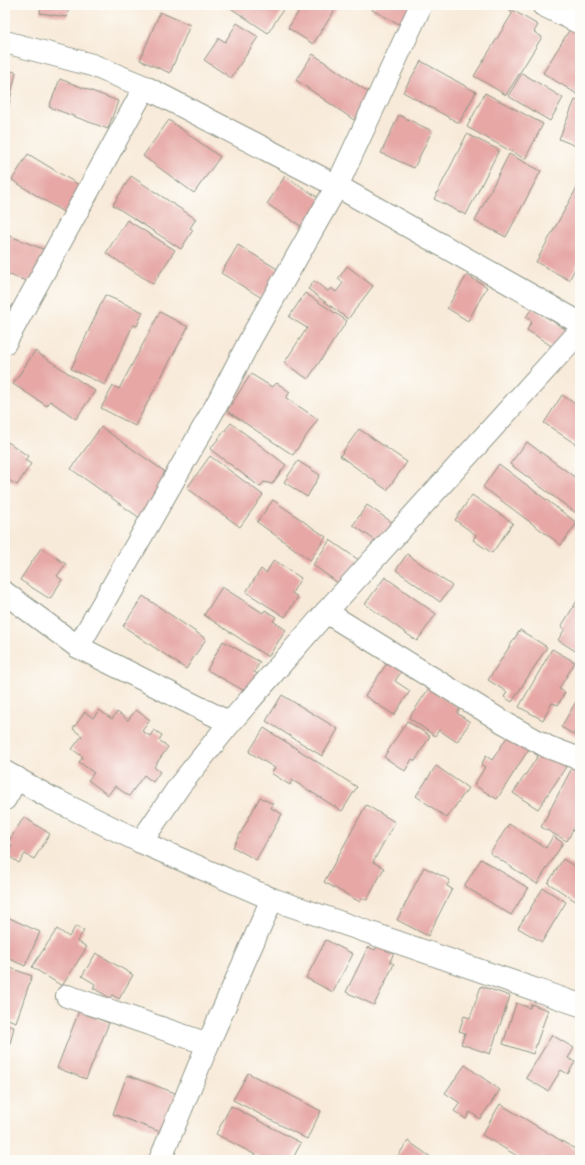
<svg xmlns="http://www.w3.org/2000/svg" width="585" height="1165" viewBox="0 0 585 1165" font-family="'Old Standard TT',serif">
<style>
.building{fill:#e6a7a5}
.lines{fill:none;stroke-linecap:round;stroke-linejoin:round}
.minor-casing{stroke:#8c9486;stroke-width:24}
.minor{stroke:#fff;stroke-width:22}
</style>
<rect width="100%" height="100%" fill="#fdfcf7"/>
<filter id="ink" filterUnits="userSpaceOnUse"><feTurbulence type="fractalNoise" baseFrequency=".025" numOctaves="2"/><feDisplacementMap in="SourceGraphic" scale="8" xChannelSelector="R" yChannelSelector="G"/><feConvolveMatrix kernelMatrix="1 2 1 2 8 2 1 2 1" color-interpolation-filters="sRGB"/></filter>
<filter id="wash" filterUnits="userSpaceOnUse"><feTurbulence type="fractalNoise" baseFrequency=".012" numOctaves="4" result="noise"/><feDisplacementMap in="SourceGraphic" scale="16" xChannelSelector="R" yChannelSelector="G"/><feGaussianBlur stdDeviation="0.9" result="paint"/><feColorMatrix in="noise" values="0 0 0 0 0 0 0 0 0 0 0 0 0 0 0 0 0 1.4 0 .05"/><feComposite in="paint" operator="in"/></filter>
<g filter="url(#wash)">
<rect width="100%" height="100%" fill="#f8ead9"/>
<g id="blocks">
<!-- building -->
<g class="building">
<path d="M41,5H69L67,17L40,13Z"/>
<path d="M226,5H286L268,33Z"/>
<path d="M303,5H334L337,7L313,44L288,28Z"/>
<path d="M375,5H414L403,26L372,10Z"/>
<path d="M509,8L538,25L534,32L542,37L506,95L474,76L512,14Z"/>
<path d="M160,12L190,25L170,73L140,60Z"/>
<path d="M237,23L258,37L231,78L204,60L219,38L225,42Z"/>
<path d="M573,24L580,28V96L543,73Z"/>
<path d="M313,54L371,94L354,120L296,80Z"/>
<path d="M421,61L476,92L459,123L403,92Z"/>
<path d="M5,70L16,72L6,118H5Z"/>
<path d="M522,73L563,98L550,121L508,96Z"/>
<path d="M60,79L118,101L108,129L49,107Z"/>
<path d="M485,93L543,124L525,159L467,127Z"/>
<path d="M575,100L580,101V137L576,146L559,139Z"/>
<path d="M399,115L432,131L414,168L381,153Z"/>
<path d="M169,120L220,157L194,193L143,156Z"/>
<path d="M467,134L499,150L466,215L434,199Z"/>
<path d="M28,154L84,188L68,215L12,180Z"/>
<path d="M509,154L541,171L506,237L475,221Z"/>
<path d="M131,176L196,219L190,228L193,230L181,249L113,205Z"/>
<path d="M285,176L325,202L307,230L267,204Z"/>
<path d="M580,182V260L569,280L536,262Z"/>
<path d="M127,220L175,250L153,284L106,253Z"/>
<path d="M5,234L48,251L34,284L5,273Z"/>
<path d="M238,245L279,270L262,298L221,273Z"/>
<path d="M347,266L373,286L348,319L308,289L314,281L328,291L331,288L336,292L343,283L338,279Z"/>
<path d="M467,275L487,287L468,321L447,308Z"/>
<path d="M305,293L347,321L308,379L284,363L307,328L289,317Z"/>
<path d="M105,295L143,312L137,326L133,325L105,385L71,369Z"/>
<path d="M532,308L568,331L556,349L527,330L532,321L526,317Z"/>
<path d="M160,312L188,327L135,426L101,408L113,386L119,389Z"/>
<path d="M35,351L95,391L76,419L50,401L47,406L13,384Z"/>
<path d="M251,374L272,387L277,383L290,392L286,398L318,419L293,455L227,411Z"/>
<path d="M562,395L580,407V447L544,423Z"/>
<path d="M231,423L286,465L272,484L264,482L260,487L210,449Z"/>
<path d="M101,427L174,478L144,521L71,469Z"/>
<path d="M359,429L407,462L387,490L340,456Z"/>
<path d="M8,442L28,456L25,460L31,464L17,485L5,478V446Z"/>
<path d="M527,442L580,481V516L510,464Z"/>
<path d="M210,456L263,495L240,527L187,488Z"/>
<path d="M298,461L320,475L307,497L284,482Z"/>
<path d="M499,464L577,523L561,545L483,487Z"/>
<path d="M472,495L513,523L492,553L473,540L476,535L455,520Z"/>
<path d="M273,500L326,537L310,560L257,522Z"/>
<path d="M367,505L396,525L382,545L353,525Z"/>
<path d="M330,540L363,563L345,588L313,565Z"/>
<path d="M41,548L66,564L57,576L62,580L50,599L20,580Z"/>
<path d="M407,554L452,586L440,602L396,570Z"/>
<path d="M274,560L301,578L292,593L298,597L285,617L246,592L261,569L266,573Z"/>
<path d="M385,577L436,614L417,641L365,604Z"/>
<path d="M222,587L263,613L265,610L276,617L273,621L286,630L268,657L204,615Z"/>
<path d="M143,596L206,639L186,669L123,626Z"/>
<path d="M580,596V654L558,640L565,629L561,627Z"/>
<path d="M520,630L547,647L512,702L504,697L507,692L488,680Z"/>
<path d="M223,641L260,662L254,672L262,676L252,695L207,670Z"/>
<path d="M552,649L575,662L559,689L565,692L558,705L552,703L543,720L519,707Z"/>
<path d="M389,660L403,669L395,681L410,691L394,715L365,696Z"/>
<path d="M429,688L460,709L457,713L470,722L457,742L439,730L435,736L409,718Z"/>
<path d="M282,695L338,729L322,756L266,721Z"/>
<path d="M580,695V738L561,727Z"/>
<path d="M99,710L112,719L117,712L128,720L136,710L150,720L142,731L150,736L154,730L162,735L159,740L168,747L154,767L160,772L153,782L144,775L129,796L115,786L108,795L88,780L94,773L79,762L83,757L72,749L82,736L73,729L85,712L93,718Z"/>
<path d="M407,721L430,736L415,761L412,759L405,771L384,757Z"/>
<path d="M264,728L357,787L342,811L292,780L290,785L271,773L275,768L249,752Z"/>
<path d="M511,731L532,744L497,799L474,785L485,767L481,765L486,756L492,760Z"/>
<path d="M537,747L566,767L538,809L513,793L538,756L534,753Z"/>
<path d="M575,762L580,765V816L567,841L541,827Z"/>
<path d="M436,766L468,788L447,818L416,796Z"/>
<path d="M260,797L273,804L271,808L282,814L256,860L233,847Z"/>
<path d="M366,805L395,822L373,862L384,868L367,900L362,898L360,902L324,882Z"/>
<path d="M24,817L50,834L34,859L25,854L19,863L6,854L12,845L8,842Z"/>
<path d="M509,824L546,848L553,836L563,843L537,884L490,853Z"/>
<path d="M481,859L528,888L511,915L464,886Z"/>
<path d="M563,859L580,870V904L548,883Z"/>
<path d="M424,867L450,880L447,886L452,889L428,936L397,920Z"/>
<path d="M543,888L566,902L542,942L518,928Z"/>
<path d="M5,916L40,932L25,966L5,957Z"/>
<path d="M76,926L84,931L77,941L87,947L62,986L32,967L57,929L69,937Z"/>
<path d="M326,940L353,954L333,992L306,978Z"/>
<path d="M378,944L394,952L390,962L394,964L374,1005L346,992L368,947L375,950Z"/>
<path d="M96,953L133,975L119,999L112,995L110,998L93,988L95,984L82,976Z"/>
<path d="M5,966L32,976L16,1022L5,1018Z"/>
<path d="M481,986L510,996L490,1054L461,1044L465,1033L459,1031L464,1016L470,1018Z"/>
<path d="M516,1003L530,1008L531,1004L548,1010L533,1054L503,1044Z"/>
<path d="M79,1011L109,1023L86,1079L57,1068Z"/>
<path d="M5,1025L14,1027L6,1061H5Z"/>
<path d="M552,1035L574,1048L568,1058L575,1062L568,1074L561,1070L548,1091L526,1078Z"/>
<path d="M465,1065L500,1090L480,1119L470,1112L466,1119L454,1111L460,1103L445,1093Z"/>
<path d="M248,1073L321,1111L307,1139L233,1100Z"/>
<path d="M127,1075L178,1094L163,1133L113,1114Z"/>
<path d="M500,1104L580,1152V1160H524L482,1135Z"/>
<path d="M231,1106L301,1143L292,1160H265L216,1134Z"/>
<path d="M408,1141L435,1160H395Z"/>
</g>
</g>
</g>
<g filter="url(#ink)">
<use href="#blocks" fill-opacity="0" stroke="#8c9486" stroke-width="1"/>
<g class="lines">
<!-- minor casing -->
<g class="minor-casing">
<g id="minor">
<path d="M543,5L580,23"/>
<path d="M5,42L92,65L145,87L337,186L580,323"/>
<path d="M5,343L145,87"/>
<path d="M5,593L78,647L230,723"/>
<path d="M326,612L503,722L548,747L580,759"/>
<path d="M78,647L217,404L251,338L337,186L421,5"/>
<path d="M5,772L51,798L141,842L272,899L580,1005"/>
<path d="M5,799L17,778"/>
<path d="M141,842L180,785L230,723L326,612L580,331"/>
<path d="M67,996L208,1044"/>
<path d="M160,1160L208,1044L272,899"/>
</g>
</g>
<!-- minor -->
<use href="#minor" class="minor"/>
</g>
</g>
<!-- margin -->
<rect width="585" height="1165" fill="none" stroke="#fdfcf7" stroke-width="20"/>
</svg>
